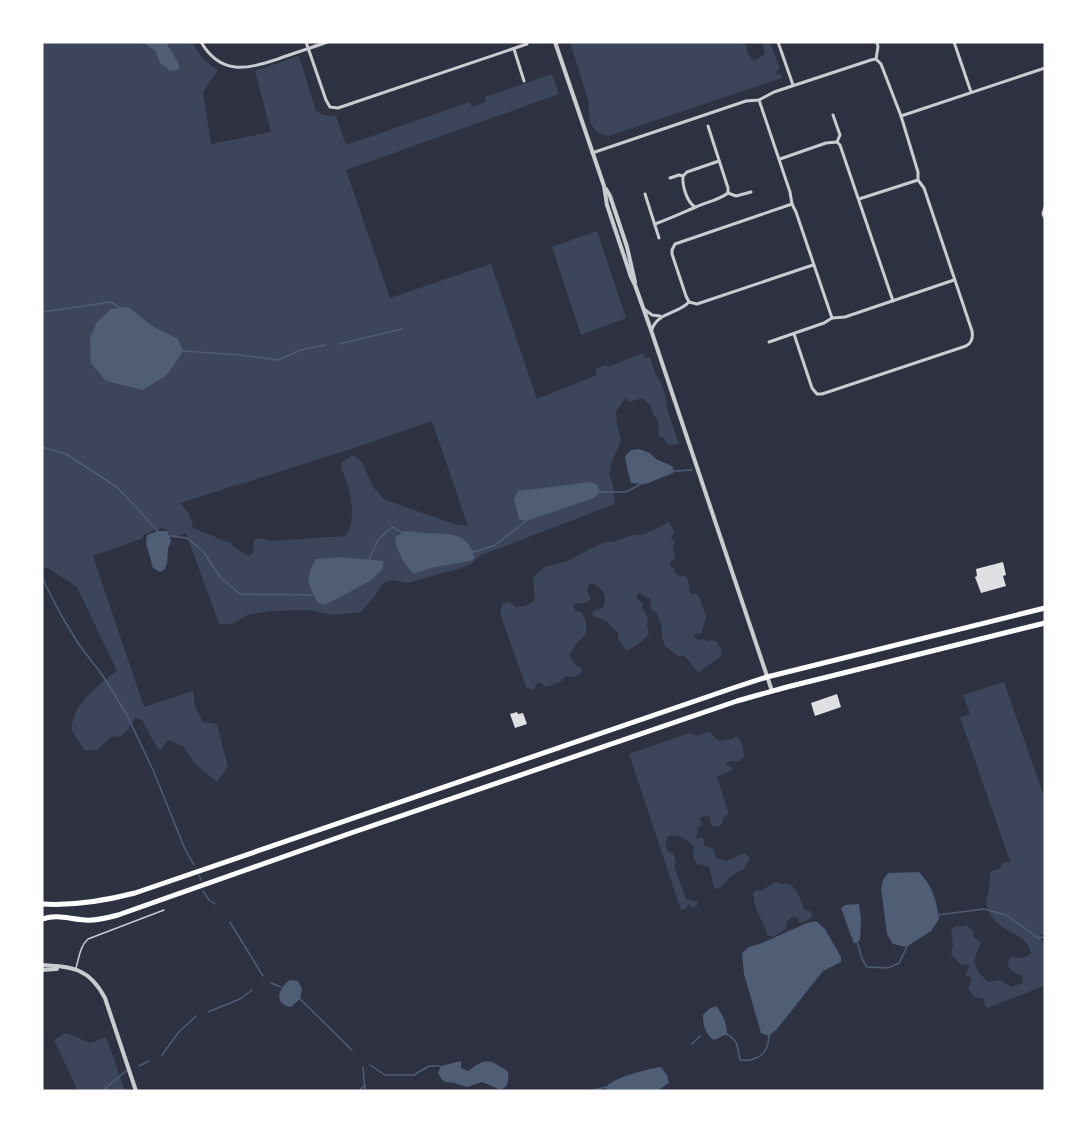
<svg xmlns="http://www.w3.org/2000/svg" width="1087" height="1133" viewBox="0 0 1087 1133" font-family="'PT Sans Narrow',sans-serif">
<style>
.green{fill:#3c4559;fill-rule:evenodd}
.water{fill:#4f5d75}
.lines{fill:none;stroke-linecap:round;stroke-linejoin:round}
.stream{stroke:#4f5d75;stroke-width:1.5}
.building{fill:#e0e0e3}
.service{stroke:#caccd0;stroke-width:1.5}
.minor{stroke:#caccd0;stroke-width:3}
.tertiary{stroke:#caccd0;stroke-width:4}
.trunk{stroke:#fff;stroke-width:5}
</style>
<rect width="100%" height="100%" fill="#2d3142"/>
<!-- green -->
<g class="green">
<path d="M42,42H142L155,51L160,63L167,69L179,64L166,42H192C199,54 206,64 218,70L203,92L211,144L271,132L255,71L299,56L316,111L323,115L336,116L346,145L470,102L472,107L486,102L485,97L552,74L559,94L346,170L390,298L491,264L537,399L597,375L595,369L606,365L608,367L643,353L644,358L650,357L656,376L660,381L665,394L668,412L679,444L668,445L664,438L659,436L658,420L653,414L651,406L642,398L630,402L626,398L616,411L617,424L621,441L611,464L609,474L613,485L615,504L479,556L471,564L461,568L408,583L392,580L383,583L375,596L361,612L333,615L307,610L271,611L247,615L232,624H219L186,533L173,538L167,531L162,528L145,534L141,539L93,556L144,707L193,691L195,707L203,722L217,724L228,767L217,782L195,764L183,746L168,740L160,750L153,741L143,721L135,718L128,730L121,736L111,737L97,750H84L71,729C72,724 73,719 75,714C81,700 104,679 117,671L77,587L48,568L42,569ZM128,307L154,327L177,338L167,375L143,390ZM432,421L468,526L458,525L385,500L373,487L362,462L353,455L341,463C342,473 347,481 349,490C353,503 354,526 345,536L271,541L260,538L254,540L253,553L249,556L241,552L230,543L193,528L190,515L180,503L351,449ZM427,533C450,533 459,531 473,552L471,561L430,568L414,574Z"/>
<path d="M570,42H745L748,54L754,61L765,54L762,42H770L780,69L776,71L777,75L781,74L782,78L609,136C591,134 587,118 589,103Z"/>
<path d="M597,231L626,318L581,335L552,247Z"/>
<path d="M669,522L674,531L671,538L675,542L673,549L675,559L670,562L671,567L674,568C677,579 678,574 685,576L688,580L690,594H696L700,598L706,616L702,633L695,634L694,637L698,640L703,639L707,641L711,640L716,641C726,656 722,656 710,664C706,667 702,670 698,673L689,661L684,656H678L665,646L662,637V627L658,617L657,612L652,611L650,602L651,598H647L640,593L638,594L637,599L643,604L642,607L648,618L647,626L649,634C642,641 636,647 626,651L618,638V632C612,629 610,623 605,620C600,618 597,618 592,615L593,611L603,608C608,595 603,588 591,583C585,589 587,592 591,599L585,603L575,604L573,606L576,611L582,613L586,621V634L577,643L569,655L576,666L581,667L582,672L575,677L565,676L562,681C556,682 552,686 546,687L540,682L536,684L535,688L532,690L526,687L501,616V609L503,603L509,602L516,607L525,606L535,600L533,578L536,574L545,567L567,561L604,542H613L632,535H643Z"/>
<path d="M1004,682L1045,799V935H1040L1045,951V984L1041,987L988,1008L985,1005L984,999L974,997L968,988L971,981L970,977L965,975L970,965L960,964L951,954L953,945L951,929L958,925L961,927L966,925L973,931L974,937L981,943C971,961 973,970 989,982L1000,980L1012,987L1022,983L1023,976C1015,973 1010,972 1007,963L1011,957C1019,958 1025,959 1031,953C1026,932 1000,933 990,914C990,912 987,907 986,905C986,901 988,895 989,891C990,884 989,878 991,871L999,869L1003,863L1008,862L1011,864L960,717L970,714L963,695Z"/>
<path d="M709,732L719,741L732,739L736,736C743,741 743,749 744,757L738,762L730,761L725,764L732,768V770L717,777L729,814L724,817L721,825L716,827L712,826L709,816L701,817L700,819L702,825L697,828L698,833L695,836L696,838L699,839L701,837L704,839V845L713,849L716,858L726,861L744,853L750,858L744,869L731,876L719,889L714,888L709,867L703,865L697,864L693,857L694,847C687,839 679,834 668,836L665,846L669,852L673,853L676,862L674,866L686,899L698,902L697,906L692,907L688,904L686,908L681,910L629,754L689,733C699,738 699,734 709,732Z"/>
<path d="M778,882L780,884C784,884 788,883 791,885C797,888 802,903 804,909L810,911L813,915C809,920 805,922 799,922L798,918L792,917L787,921L785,930L772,937L767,935C766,927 762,922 759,915C755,908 754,901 753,893L757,890L761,891L773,883Z"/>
<path d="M66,1033L91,1043L106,1037L125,1091H78L54,1040Z"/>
</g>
<!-- water -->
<g class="water">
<path d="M142,42H166L179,64V68L176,70L170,71L160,63L155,51Z"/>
<path d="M128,307L154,327L177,338L183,351L167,375L143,390L106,381L91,363L90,338L97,322L111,309Z"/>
<path d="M639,449L650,453L656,459L672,466L674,471L673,473L646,484L631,483L627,468L625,456L631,450Z"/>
<path d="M591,482L597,485L600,492L594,498L526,521L519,519L514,499L518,491Z"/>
<path d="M158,531H167L170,536L171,542L168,548L167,564L164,570L160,572L153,568L146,543L147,535Z"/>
<path d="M406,531C413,532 420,532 426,533C448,534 469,531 474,558L471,561L431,568L414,574C403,562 397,553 395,537Z"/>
<path d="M340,557L384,561L382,570L370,581L325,605L318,603C307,582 305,580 316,559Z"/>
<path d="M919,872C933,887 936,899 939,919L931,931L906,947L893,944L887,934L881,889L883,880L888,873Z"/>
<path d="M859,904L861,919L860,940L854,944L841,908L845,905Z"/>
<path d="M816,921L825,929L841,957V962L823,971L777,1029L769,1036L761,1033L744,974L742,953L749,947L762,943L807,923Z"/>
<path d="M290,980L298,981L302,989L300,999L291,1007C273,1004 278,988 290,980Z"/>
<path d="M716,1006C723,1015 727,1023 727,1034L714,1040C705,1035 703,1025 703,1015L709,1009Z"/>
<path d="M461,1061V1068L468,1071C486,1058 489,1058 508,1072C509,1079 509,1086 501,1090L482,1082L467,1087L455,1083L446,1082L442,1080L438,1073L441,1066Z"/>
<path d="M661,1067L667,1075L669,1083L657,1091H606C606,1089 606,1088 607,1086C613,1078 651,1068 661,1067Z"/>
</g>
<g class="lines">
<!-- stream -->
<g class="stream">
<path d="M42,312L111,302L122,309"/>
<path d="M339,344L402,329"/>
<path d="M183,351L239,355L278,360L301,350L325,345"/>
<path d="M42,447L66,454L118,488L158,531"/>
<path d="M675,471L692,470"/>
<path d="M599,492H626L643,483"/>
<path d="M171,536L187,538L203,551L220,577L240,594L315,595"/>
<path d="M471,551L474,552L494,546L526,521"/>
<path d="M369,559L378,540L392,527L403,533"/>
<path d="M42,578L61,615L80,646L103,676L127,715L153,770L185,849L194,865"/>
<path d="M199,875L201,880"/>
<path d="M203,891L209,900L215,904"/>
<path d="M937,915L984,909L1006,915L1038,938L1045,937"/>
<path d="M230,922L263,976"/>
<path d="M857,941L862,959L867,967L888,968L899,963L907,947"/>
<path d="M271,983L281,987"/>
<path d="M300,999L352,1050"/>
<path d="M208,1012L240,999L252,990"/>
<path d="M726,1034C739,1040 737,1047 740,1060C751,1062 763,1057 767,1047C769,1043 768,1039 769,1036"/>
<path d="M692,1044L700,1036"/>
<path d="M162,1055L178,1033L196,1016"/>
<path d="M370,1065L385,1075H414L429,1066H440"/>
<path d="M139,1066L149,1061"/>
<path d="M363,1067L365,1091"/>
<path d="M102,1091L126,1071"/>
<path d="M359,1091L365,1085"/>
<path d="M589,1091L607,1087"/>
</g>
</g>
<!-- building -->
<g class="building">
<path d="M1003,562L1006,575L1003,576L1006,586L981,593L975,577L977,576L976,569Z"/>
<path d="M837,694L841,707L815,716L811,703Z"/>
<path d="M517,712L518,714L523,713L527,724L515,728L510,714Z"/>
</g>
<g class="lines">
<!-- service -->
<path class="service" d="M76,968C79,958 80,946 88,939L164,910"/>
<!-- minor -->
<g class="minor">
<path d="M201,42C221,76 247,69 278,59C294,53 311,48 327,42"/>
<path d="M306,42L326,100L330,107L338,108L527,44"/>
<path d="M778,42L793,85"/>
<path d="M954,42L971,92"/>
<path d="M514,49L524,81"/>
<path d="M876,59L878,47L877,42"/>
<path d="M759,100L790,192L792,204L796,212L832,318"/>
<path d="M833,115L840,135L837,142"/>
<path d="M901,116L1045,68"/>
<path d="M592,153L746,101L759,100L774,92L871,60L876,59L881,64L901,116L918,172V180L924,188L972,331C973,337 972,343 966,346L822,394H817L812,388L794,334"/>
<path d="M780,159L826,143L837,142L840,145L893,301"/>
<path d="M670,178L679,175L683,176"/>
<path d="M728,193L736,196L751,192"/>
<path d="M645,194L659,238"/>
<path d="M859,199L918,180"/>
<path d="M695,207C687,202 682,186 683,176L687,172L719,161"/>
<path d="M1045,207L1043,214L1045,218"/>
<path d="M655,224C669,219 682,213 696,207C707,202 719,200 728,193V188L708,126"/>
<path d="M689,302L686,296L672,254V250L675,244L792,204"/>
<path d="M644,309L652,315L660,316"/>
<path d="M652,329C658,312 678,314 689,302L697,304L813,265"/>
<path d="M769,342L824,323L832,318L845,317L954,280"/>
</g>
<!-- tertiary -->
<g class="tertiary">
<path d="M555,42L604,186L607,205L631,277L635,285L651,330L772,691"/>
<path d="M606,189L610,196L627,247L635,282"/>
<path d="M42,965C73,967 89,968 105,998L136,1091"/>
<path d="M42,970L57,969"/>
</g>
<!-- trunk -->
<g class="trunk">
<path d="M42,904C74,906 104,901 135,893L736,687L767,677L1045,608"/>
<path d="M42,919C59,914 68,919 85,920C96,921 107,918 118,915L351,833L737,701L787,687L1045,623"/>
</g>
</g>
<!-- border -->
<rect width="1087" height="1133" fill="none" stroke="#ffffff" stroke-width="87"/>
</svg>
